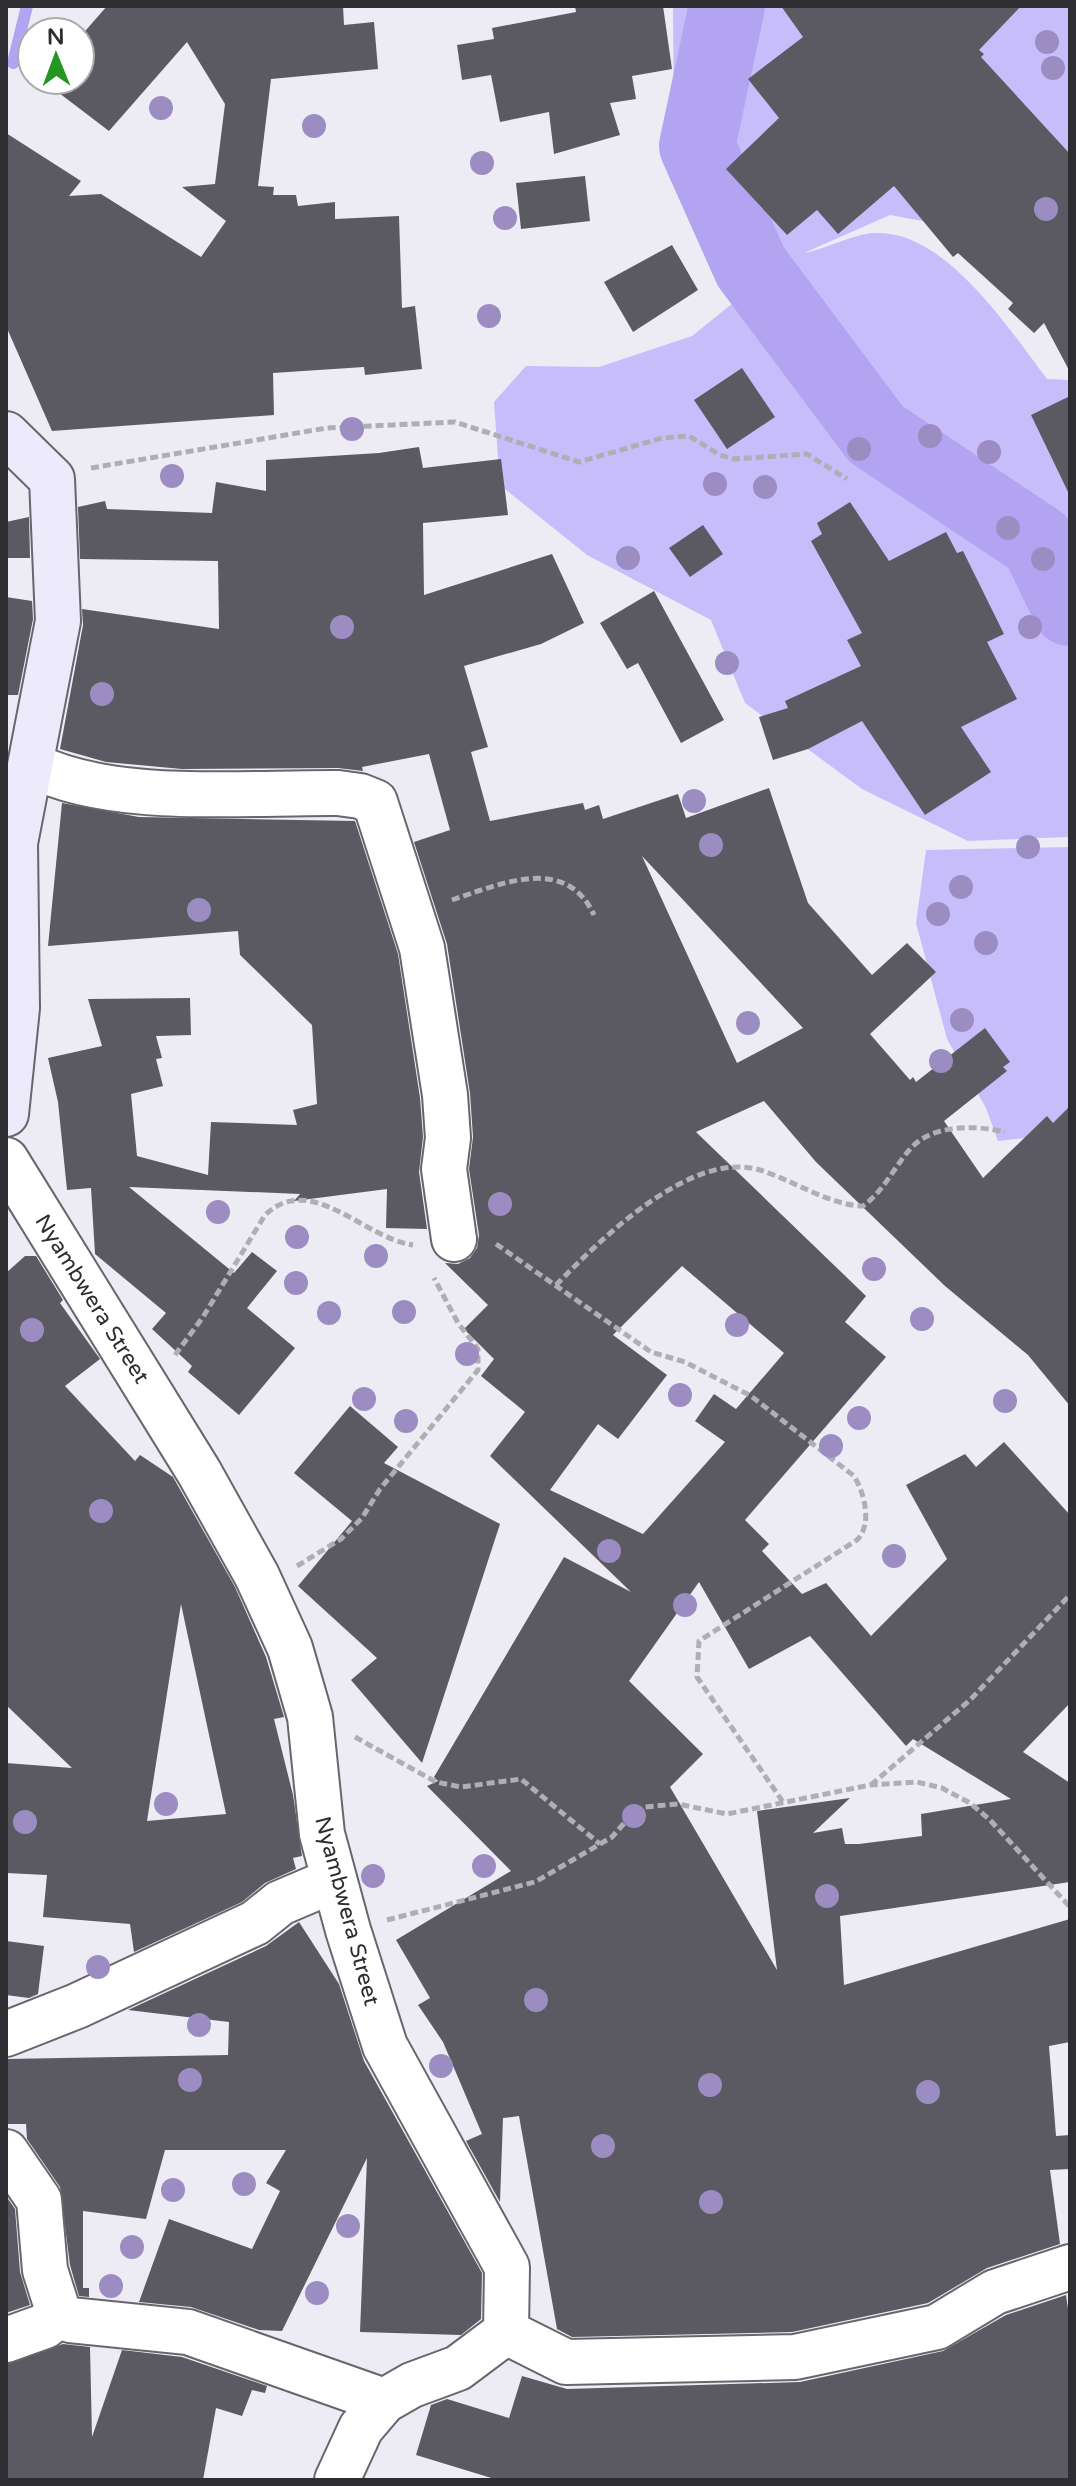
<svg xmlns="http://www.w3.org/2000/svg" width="1076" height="2486" viewBox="0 0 1076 2486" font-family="'Varela Round',sans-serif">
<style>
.green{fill:#c8bdfb}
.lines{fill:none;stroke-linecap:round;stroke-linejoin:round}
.stream{stroke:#b3a4f1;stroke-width:12}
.river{stroke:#b3a4f1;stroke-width:76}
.building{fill:#5b5a62;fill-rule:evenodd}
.street-casing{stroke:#67666e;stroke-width:48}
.secondary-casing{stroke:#67666e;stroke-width:48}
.path{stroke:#afaeb5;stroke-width:5;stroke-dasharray:8 4;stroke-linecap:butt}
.street{stroke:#fff;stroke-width:44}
.secondary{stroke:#edeafb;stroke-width:44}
.tree{fill:#9b8dc2}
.labels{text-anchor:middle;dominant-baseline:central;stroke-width:8;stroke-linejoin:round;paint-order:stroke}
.street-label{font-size:22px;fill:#2e2d31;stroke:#fff}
</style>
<rect width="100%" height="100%" fill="#edecf5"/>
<!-- green -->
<g class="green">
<path d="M673,6H1070V248L890,215L804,253C827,249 852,234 875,233C944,229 1010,330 1047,379L1070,380V837L968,841L862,789L745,703L711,620L587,555L500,485L494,402L526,366L599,367L692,336L784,262L720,289L674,139Z"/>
<path d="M1070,847V1133L998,1141L986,1108L947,1039L916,923L926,850Z"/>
</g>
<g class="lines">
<!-- stream -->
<path class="stream" d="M13,63L27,6"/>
<!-- river -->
<path class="river" d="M727,6L697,146L751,267L876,434L1038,542L1070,608"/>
</g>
<!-- building -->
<g class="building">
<path d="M107,6H343L344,25L374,22L378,69L271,79L258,186L274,187L273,195H296L298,206L335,202V219L399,216L402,308L415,306L422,369L365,375L364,367L273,373L274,415L52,431L6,326V133L81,181L69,196L101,194L201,257L226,221L182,187L215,184L225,104L187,42L109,131L42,80H80V37Z"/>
<path d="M575,6H663L672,69L632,76L636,99L610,103L620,135L554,154L549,112L500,122L491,75L462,80L457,45L494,39L492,28L576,12Z"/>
<path d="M781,6H1021L979,50L984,54L981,57L1070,154V372L1044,323L1034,333L1008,309L1013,303L958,253L953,257L894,186L838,234L817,210L787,235L726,169L779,118L748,79L803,37Z"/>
<path d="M585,176L590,221L521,229L516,183Z"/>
<path d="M672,245L698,290L633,332L604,282Z"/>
<path d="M742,368L775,417L727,449L694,400Z"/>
<path d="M1070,396V496L1031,415Z"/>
<path d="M419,447L423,468L501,459L508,515L423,523L424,595L552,554L584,623L541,644L464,666L488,747L471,752L490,821L583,803L585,810L599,805L603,819L678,794L686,818L769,788L808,903L872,975L907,943L936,972L870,1034L910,1080L913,1077L916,1082L985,1028L1010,1062L1003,1067L1007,1071L944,1121L983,1178L1047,1116L1053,1123L1070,1106V1406L1028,1355L945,1286L816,1162L764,1101L696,1132L866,1296L845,1322L886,1357L745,1520L769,1544L762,1551L802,1594L826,1583L871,1636L947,1559L906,1485L965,1454L976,1467L1004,1442L1070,1515V1703L1023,1752L1070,1783V1882L840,1916L844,1985L1070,1919V2042L1049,2046L1056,2136L1070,2135V2169L1050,2170L1060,2244L987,2268L928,2303L792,2332L572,2337L557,2329L519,2116L503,2118L500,2202L466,2141L482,2134L443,2042L418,2005L430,1998L396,1940L511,1871L427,1786L438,1781L434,1777L564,1557L631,1592L490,1456L525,1412L481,1376L494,1359L464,1329L488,1305L445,1263L458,1264L470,1258L477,1248L479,1235L469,1169L473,1137L470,1093L447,944L414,842L450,830L429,754L362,767L363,771L338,768L182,769L106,762L60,749L83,625L82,609L219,629L218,561L80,559L78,507L105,501L107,509L212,513L216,482L266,491V460L379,453ZM642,856L803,1028L737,1063ZM682,1266L784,1353L736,1409L714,1394L695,1421L725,1442L643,1534L550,1490L598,1424L618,1439L667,1375L613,1335ZM699,1582L749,1669L810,1636L906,1746L913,1739L1011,1799L921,1814L922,1836L859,1844H845L842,1828L813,1833L850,1798L757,1811L777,1970L670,1787L703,1754L629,1681Z"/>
<path d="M850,502L889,561L946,532L957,553L963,551L1004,634L987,642L1017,699L961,727L991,772L925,815L862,721L808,749L773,760L759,717L788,708L785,701L861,666L847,640L862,633L811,541L822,534L817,523Z"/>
<path d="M29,517L30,558H6V522Z"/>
<path d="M703,525L723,554L690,577L669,548Z"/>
<path d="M654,591L724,720L681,743L638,663L627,669L600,623Z"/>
<path d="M6,597L32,601L33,619L18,695H6Z"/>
<path d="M62,803L139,817L355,821L398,954L420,1098L423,1137L419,1172L427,1229L386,1228L387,1189L294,1201L300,1194L129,1187L234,1273L252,1252L277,1271L247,1308L295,1348L239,1415L188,1372L192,1366L152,1329L166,1313L95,1254L91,1188L67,1190L58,1102L48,1058L102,1046L88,999L190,998L191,1035L156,1036L162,1058L156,1059L163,1086L131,1094L137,1156L208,1175L211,1122L297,1125L293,1110L317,1104L312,1025L240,955L238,931L48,946Z"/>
<path d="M25,1256H36L63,1300L60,1303L100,1359L65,1386L135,1461L140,1455L173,1477L235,1587L266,1657L284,1717L274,1719L293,1795L302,1856L293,1858L296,1869L265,1883L242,1902L134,1952L130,1924L43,1917L47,1875L6,1873V1763L72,1768L6,1705V1273ZM181,1604L226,1814L147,1821Z"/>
<path d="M350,1406L398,1447L384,1463L500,1524L422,1763L351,1680L377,1658L298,1586L352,1521L294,1473Z"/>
<path d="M299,1922L339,1984L364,2061L482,2273L481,2319L461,2335L360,2332L367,2158L282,2331L259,2330L191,2307L139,2302L169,2219L252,2249L280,2191L266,2183L286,2150H165L146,2219L83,2211V2288H89V2297L79,2296L70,2265L60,2187L27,2139L26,2124H6V2059L228,2055L229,2022L128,2010L266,1946Z"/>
<path d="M6,1941L44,1946L38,1994L29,1998L6,1995Z"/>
<path d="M6,2196L15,2209L20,2272L30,2305L6,2313Z"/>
<path d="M1066,2295L1070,2322V2480H498L416,2455L431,2405L447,2399L509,2418L522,2376L567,2389L800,2382L943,2351L1006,2315Z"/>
<path d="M63,2344L90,2347L92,2437L122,2350L182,2357L267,2386L265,2393L252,2390L242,2416L216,2408L203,2480H6V2364Z"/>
</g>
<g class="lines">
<!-- street casing -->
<g class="street-casing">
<g id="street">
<path d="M32,765C113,806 248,792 338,793L360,796L375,802L422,948L445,1095L448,1138L444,1169L454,1239"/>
<path d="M6,1160L199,1472L257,1576L290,1648L310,1717L322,1834L348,1930L385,2046L507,2267L506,2332L458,2368L412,2385L384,2401L361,2428L337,2480"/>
<path d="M6,2034L77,2006L255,1923L280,1903L334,1880"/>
<path d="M6,2152L39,2200L45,2270L59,2314L70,2320L188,2332L384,2401"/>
<path d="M506,2332L566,2362L795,2357L937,2327L995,2292L1070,2267"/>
<path d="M6,2340L45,2326L59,2314"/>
</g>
</g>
<!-- secondary casing -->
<g class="secondary-casing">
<path id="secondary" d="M6,434L52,479L58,621L15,843L17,1008L6,1114"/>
</g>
<!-- path -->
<g class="path">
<path d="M91,468L327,428L455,422L579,462L662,438L689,436L720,455L734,459L807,454L847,479"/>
<path d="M452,900C500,884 566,854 594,915"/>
<path d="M496,1244L651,1352L685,1362L751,1396L854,1476C864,1492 873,1524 857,1540L699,1641L697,1677L783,1802"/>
<path d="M556,1285C599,1241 691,1149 760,1170C792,1180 832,1206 863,1206C884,1191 894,1167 911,1148C933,1124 976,1125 1005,1132"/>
<path d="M175,1355L203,1317L265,1215C311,1171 363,1238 413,1245"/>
<path d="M297,1566L341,1539L362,1518L380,1489L478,1370V1349L458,1323L434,1278"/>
<path d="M355,1737L436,1782L461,1787L521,1779L600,1844"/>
<path d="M871,1785L970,1700L1070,1595"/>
<path d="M387,1920L535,1882L612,1837L634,1812L645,1807L678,1804L727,1814L870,1785L917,1782L942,1788L970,1803L990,1820L1070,1907"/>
</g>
<!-- street -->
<use href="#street" class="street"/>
<!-- secondary -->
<use href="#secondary" class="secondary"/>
</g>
<!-- trees -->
<g class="tree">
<circle cx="1047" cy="42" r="12"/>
<circle cx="1053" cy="68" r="12"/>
<circle cx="161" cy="108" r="12"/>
<circle cx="314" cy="126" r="12"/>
<circle cx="482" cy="163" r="12"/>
<circle cx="1046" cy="209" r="12"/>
<circle cx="505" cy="218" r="12"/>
<circle cx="489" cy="316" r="12"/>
<circle cx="352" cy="429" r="12"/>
<circle cx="930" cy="436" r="12"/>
<circle cx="859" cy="449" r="12"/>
<circle cx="989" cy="452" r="12"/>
<circle cx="172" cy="476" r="12"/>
<circle cx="715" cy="484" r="12"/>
<circle cx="765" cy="487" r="12"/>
<circle cx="1008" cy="528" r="12"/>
<circle cx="628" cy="558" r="12"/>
<circle cx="1043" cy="559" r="12"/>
<circle cx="342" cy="627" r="12"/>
<circle cx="1030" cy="627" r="12"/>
<circle cx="727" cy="663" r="12"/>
<circle cx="102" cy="694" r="12"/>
<circle cx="694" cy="801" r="12"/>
<circle cx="711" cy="845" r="12"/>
<circle cx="1028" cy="847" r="12"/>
<circle cx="961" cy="887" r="12"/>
<circle cx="199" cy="910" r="12"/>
<circle cx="938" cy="914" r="12"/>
<circle cx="986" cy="943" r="12"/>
<circle cx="962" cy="1020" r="12"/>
<circle cx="748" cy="1023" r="12"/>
<circle cx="941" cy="1061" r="12"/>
<circle cx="500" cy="1204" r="12"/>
<circle cx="218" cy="1212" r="12"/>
<circle cx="297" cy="1237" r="12"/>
<circle cx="376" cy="1256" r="12"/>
<circle cx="874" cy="1269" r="12"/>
<circle cx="296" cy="1283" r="12"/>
<circle cx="404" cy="1312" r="12"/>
<circle cx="329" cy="1313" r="12"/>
<circle cx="922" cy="1319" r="12"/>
<circle cx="737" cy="1325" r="12"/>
<circle cx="32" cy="1330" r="12"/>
<circle cx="467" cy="1354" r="12"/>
<circle cx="680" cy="1395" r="12"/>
<circle cx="364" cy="1399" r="12"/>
<circle cx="1005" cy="1401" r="12"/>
<circle cx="859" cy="1418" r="12"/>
<circle cx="406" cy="1421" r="12"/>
<circle cx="831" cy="1446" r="12"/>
<circle cx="101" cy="1511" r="12"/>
<circle cx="609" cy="1551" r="12"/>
<circle cx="894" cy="1556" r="12"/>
<circle cx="685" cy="1605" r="12"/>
<circle cx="166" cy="1804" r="12"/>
<circle cx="634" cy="1816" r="12"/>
<circle cx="25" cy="1822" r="12"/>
<circle cx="484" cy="1866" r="12"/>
<circle cx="373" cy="1876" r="12"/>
<circle cx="827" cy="1896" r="12"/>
<circle cx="98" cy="1967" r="12"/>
<circle cx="536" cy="2000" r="12"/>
<circle cx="199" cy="2025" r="12"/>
<circle cx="441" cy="2066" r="12"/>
<circle cx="190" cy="2080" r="12"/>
<circle cx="710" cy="2085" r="12"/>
<circle cx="928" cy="2092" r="12"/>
<circle cx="603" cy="2146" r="12"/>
<circle cx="244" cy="2184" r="12"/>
<circle cx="173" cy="2190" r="12"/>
<circle cx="711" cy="2202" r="12"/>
<circle cx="348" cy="2226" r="12"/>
<circle cx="132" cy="2247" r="12"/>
<circle cx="111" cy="2286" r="12"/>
<circle cx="317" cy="2293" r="12"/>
</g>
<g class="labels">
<!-- street labels -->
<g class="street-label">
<text transform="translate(92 1299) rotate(58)">Nyambwera Street</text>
<text transform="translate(347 1911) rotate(75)">Nyambwera Street</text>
</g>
</g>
<!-- border -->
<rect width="1076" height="2486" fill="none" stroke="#2e2d31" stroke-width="16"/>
<!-- north arrow -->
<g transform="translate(56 56) rotate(359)"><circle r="38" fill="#ffffff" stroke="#ababad" stroke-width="2"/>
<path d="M0-6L14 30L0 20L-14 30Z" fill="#249624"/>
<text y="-12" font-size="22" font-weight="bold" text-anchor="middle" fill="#2e2d31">N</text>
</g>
</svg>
